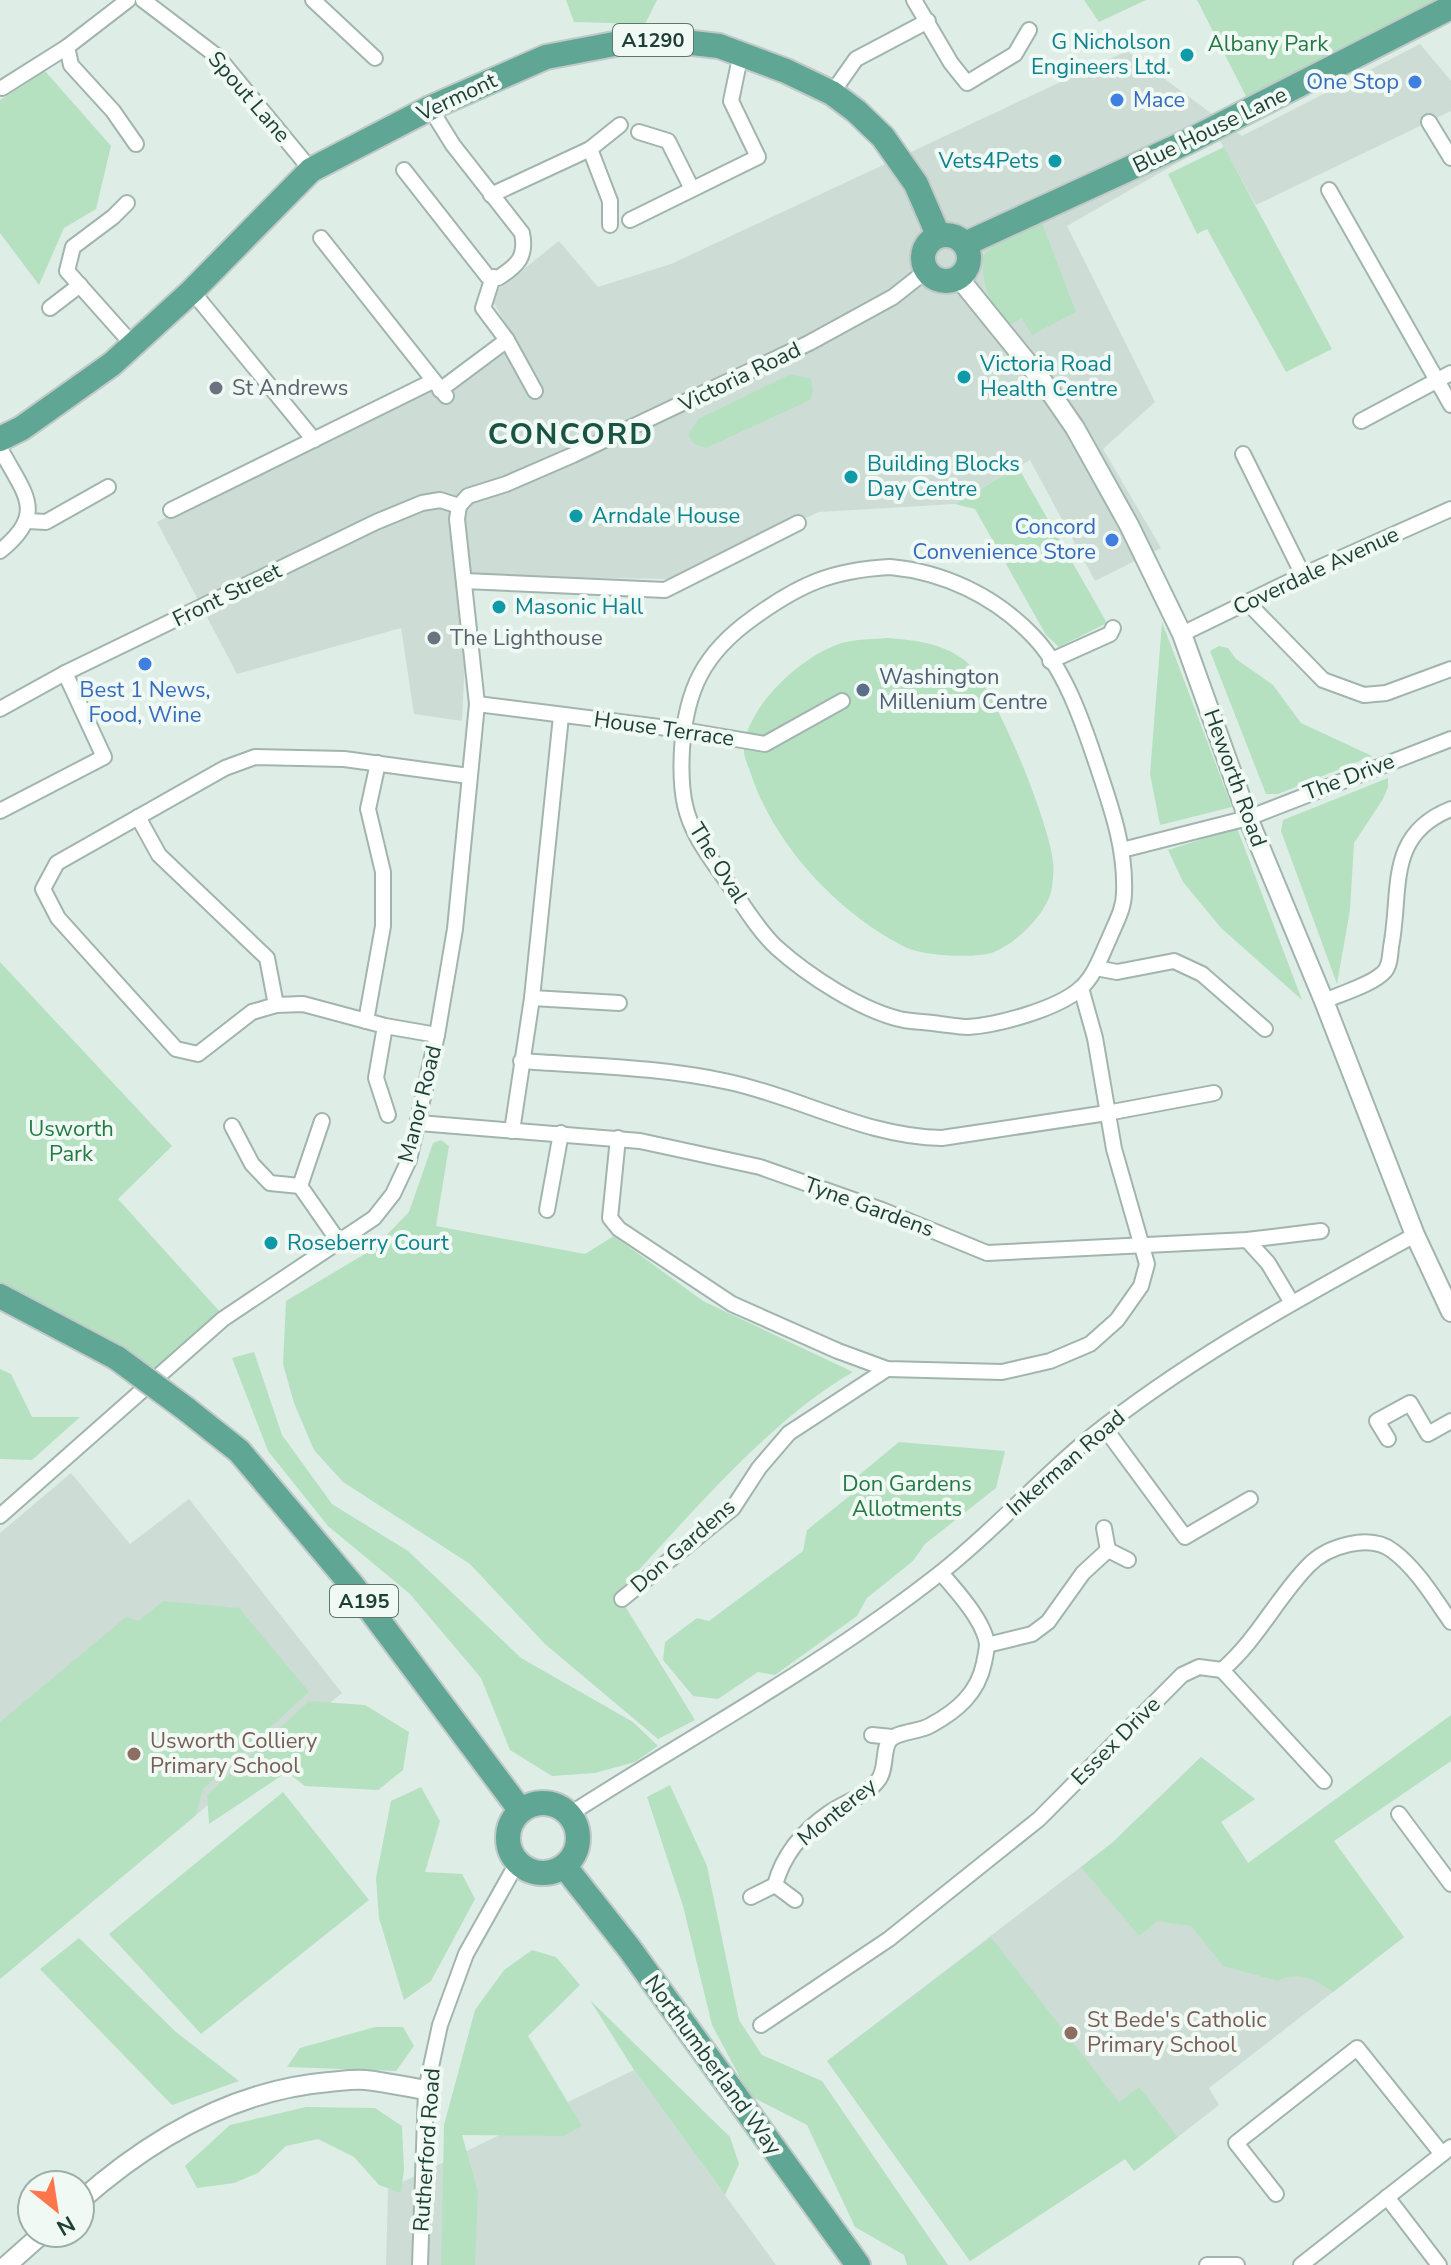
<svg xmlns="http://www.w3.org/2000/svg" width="1451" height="2265" viewBox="0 0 1451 2265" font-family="'Nunito Sans',sans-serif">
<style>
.built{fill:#cdddd6}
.green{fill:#b5e1c1}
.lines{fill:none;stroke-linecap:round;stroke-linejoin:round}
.minor-casing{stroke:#a1b5ae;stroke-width:18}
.tertiary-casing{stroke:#a1b5ae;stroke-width:22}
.primary-casing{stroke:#c0c9c7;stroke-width:28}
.minor{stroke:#fff;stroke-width:14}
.tertiary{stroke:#fff;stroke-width:18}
.primary{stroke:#5fa794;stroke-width:24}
.primary-bridge-casing{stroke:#c0c9c7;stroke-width:28;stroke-linecap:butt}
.primary-bridge{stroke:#5fa794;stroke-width:24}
.culture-dot{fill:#0f9aa8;stroke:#f0f9f4;stroke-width:3}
.shop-dot{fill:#3f7fe0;stroke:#f0f9f4;stroke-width:3}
.worship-dot{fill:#6b7280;stroke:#f0f9f4;stroke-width:3}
.service-dot{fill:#5c6f8a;stroke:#f0f9f4;stroke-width:3}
.education-dot{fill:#8d6e63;stroke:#f0f9f4;stroke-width:3}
.labels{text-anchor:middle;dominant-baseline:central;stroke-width:8;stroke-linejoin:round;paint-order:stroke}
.shield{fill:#f0f9f4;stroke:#5d776f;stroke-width:2}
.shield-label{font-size:20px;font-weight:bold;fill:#1e3f36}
.culture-label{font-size:22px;fill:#0d838f;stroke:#f0f9f4;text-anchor:start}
.park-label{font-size:22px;fill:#247a44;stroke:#f0f9f4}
.shop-label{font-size:22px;fill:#366cbe;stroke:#f0f9f4;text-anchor:end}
.street-label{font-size:22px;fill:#1e3f36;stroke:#f0f9f4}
.worship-label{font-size:22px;fill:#5b616d;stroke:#f0f9f4;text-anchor:start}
.service-label{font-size:22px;fill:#4e5e75;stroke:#f0f9f4;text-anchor:start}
.education-label{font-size:22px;fill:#785e54;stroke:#f0f9f4;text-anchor:start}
.district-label{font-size:30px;font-weight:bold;letter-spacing:2px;fill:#185344;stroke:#f0f9f4}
</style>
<rect width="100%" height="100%" fill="#dfede7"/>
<!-- built -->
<g class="built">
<path d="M1420,44L1451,81V111L1256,205L1219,139L1067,226L1155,402L1103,449L1161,548L1095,581L1030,460L955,504L819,512L667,579L469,576L462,721L414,714L401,628L237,674L157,522L446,382L514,339L490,296L559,241L598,287L671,264L1127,51L1242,136Z"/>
<path d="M71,1473L130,1544L189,1499L342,1693L0,1979V1533Z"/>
<path d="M1201,1757L1255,1799L1221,1822L1264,1887L1404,1937L1209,2088L1219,2105L1134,2171L1125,2159L970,2261L827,2061L1112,1843Z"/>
<path d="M634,2070L776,2265H386L388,2189Z"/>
</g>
<!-- green -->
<g class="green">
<path d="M566,0H657L645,24L574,22Z"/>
<path d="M1084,0H1146L1099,22Z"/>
<path d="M1197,0H1440L1250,104Z"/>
<path d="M45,71L111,146L96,209L64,228L39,285L0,233V100Z"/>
<path d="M1224,147L1332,349L1286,372L1207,229L1197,234L1168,174Z"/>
<path d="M1042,223L1076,312L1032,335L1022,318L1007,326C990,303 981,285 983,256L993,246Z"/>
<path d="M791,374L811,379L813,391L810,400L706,448L694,444L688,435L698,419Z"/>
<path d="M1018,467L1107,623L1059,647L1046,635L975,509L955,504Z"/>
<path d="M1162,622L1232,807L1160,825L1150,774Z"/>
<path d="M888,638C914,640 941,643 963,659C992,679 1050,824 1053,862C1054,871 1053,889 1049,898C1041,918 1015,944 994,952C975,959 923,956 905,947C839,914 774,845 751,774C749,768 744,758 744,751C743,708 806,651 846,642C860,639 874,639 888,638Z"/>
<path d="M1219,646L1228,648L1236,659L1273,685L1301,723L1372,756L1278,794H1266L1210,651Z"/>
<path d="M1388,778V787L1383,799L1354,843L1350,910L1337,984L1281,831L1283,820Z"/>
<path d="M1237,828L1302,1000L1221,928L1183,882L1168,850Z"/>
<path d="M0,962L172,1146L118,1199L221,1313L163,1375L0,1293Z"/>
<path d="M441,1140L449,1146L436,1226L585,1254L614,1236L703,1301L853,1372C766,1422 687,1520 617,1593L695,1720L658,1739L545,1644L470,1564L343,1482L314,1450L294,1403L283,1364L286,1301L373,1249L409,1212L433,1143Z"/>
<path d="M254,1352L282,1435L332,1504L408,1551L521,1658L633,1722L658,1746L635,1762L595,1773L552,1776L510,1750L481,1678L410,1594L328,1526L268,1451L232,1358Z"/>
<path d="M0,1369L11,1374L32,1417H80L32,1460L0,1459Z"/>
<path d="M899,1442L1005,1451L996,1488L925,1544L913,1561L867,1598L857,1616L775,1675L758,1672L718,1699L693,1696L663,1660L665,1642L697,1618L709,1621L803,1551L807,1530L857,1490L858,1476Z"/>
<path d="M163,1601L239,1608L309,1692L203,1789L196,1815L0,1979V1722L126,1617L139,1621Z"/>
<path d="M309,1701L365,1705L409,1732L403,1770L378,1790L305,1786L287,1772L209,1824L207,1795Z"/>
<path d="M1451,1715V1761L1334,1841L1404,1937L1333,1992C1317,1980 1297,1970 1278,1981L1223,1966L1191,1926L1158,1921L1139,1936L1081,1867L1112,1843L1201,1757L1255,1799L1221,1822L1248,1863Z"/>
<path d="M670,1785L707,1866L739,2020L762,2055L822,2081L948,2265H907L904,2255L855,2227L807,2125L750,2096L712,2025L683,1906L647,1797Z"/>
<path d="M421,1787L440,1821L425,1872L462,1874L475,1899L431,1981L404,2000L379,1918L376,1878L391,1801Z"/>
<path d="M283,1792L369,1900L201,2034L109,1934Z"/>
<path d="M991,1937L1119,2102L1139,2087L1178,2137L1134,2171L1125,2159L970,2261L827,2061Z"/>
<path d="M79,1938L176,2032L239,2081L172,2105L40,1969Z"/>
<path d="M532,1950L556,1957L580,1985L528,2036L582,2126L564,2136L462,2135L478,2192L475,2265H441L444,2125L475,2010L504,1970Z"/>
<path d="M590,2000L730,2137L739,2164L725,2195L634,2070Z"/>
<path d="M375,2027H403L414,2046L396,2071L287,2067L300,2048Z"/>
<path d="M306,2107L375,2108L402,2126L404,2169L401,2193L379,2185L354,2157L318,2139L286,2146L258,2173L234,2183L197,2188L185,2166L230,2125Z"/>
</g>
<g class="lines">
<!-- minor casing -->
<g class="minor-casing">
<g id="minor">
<path d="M128,0L67,47L71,65L113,111L136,144"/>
<path d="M143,0L218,57L311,170"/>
<path d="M313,0L375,58"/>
<path d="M914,0L951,63L967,83L1015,54L1029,30"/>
<path d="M2,88L67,47"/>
<path d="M832,93L856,59L928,21"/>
<path d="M1429,122L1451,158"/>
<path d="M639,132L668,141L692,189"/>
<path d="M590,149L620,125"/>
<path d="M404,170L488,277L498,278C517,266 527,257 522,233L453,145L430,108"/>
<path d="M1329,190L1451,405"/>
<path d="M491,195L590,149L610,201V225"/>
<path d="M127,203L113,217L73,247L67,271L133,345"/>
<path d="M630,220L758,157L731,101L741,53"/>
<path d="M321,238L446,396"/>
<path d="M192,291L314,440"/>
<path d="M50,308L80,285"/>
<path d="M507,340L535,391"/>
<path d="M440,390L507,340L483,308L493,277"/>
<path d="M1361,421L1451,373"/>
<path d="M0,448C23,493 49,512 0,551"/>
<path d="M1243,454L1303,575"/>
<path d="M459,506L468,496L506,484L573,455L809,343L893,297L926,271"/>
<path d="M171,510L433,381"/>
<path d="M28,521L46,522L108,487"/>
<path d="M890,567C944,572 995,596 1033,636C1064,668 1082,720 1096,762C1110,804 1126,847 1124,893C1124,909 1115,924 1109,939C1101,956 1095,975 1081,988C1058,1009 998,1025 968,1027C959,1027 949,1025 940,1024C928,1022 916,1022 904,1020C863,1012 807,975 776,947C756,928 741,901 725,879C709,856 691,833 685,805C681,787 681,767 682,749C686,689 704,653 753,618C800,584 832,570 890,567Z"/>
<path d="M464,581L665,590L798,523"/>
<path d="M1247,602L1323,680L1364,695L1386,693L1451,669"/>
<path d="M1182,634L1303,575L1451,509"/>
<path d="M1050,661L1110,634L1113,628"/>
<path d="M477,704L683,730L765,744L842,701"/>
<path d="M0,709L65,673L376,522L422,503L440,500L459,506"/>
<path d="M0,811L104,757L65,673"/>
<path d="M138,817L159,855L267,958L276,1005"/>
<path d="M1122,850L1248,818L1451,739"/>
<path d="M1096,968L1117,972L1174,961L1202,974L1265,1029"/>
<path d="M532,998L619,1003"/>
<path d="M1324,1001C1340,994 1374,984 1385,971C1390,965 1390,955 1391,947C1402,891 1385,835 1451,809"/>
<path d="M366,1021L383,926V872L368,809L378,763"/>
<path d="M385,1026L376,1078L388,1115"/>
<path d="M437,1035L385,1026L303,1004L276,1005L252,1012L198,1054L176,1049L58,918L43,889L57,863L225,768L255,757L344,759L469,776"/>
<path d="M521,1061C591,1066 661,1067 729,1082C802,1098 867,1137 942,1138L1107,1113L1214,1093"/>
<path d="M419,1123L640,1141L760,1167L882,1210L987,1253L1247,1240L1321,1231"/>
<path d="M232,1126L252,1164L270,1183L300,1186L339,1242"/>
<path d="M512,1131L532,998L561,716"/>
<path d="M618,1138L610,1218L619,1229L732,1304L838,1351L887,1369L1002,1372L1050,1361L1090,1344L1117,1320L1141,1286L1147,1264L1114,1149L1095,1038L1081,988"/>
<path d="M300,1186L322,1121"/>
<path d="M547,1210L561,1133"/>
<path d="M1247,1240L1268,1263L1292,1303"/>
<path d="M1104,1427L1185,1537L1250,1499"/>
<path d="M1388,1439L1377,1421L1410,1403L1428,1434L1451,1421"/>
<path d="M0,1516L223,1319L374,1218L393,1194L409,1160L437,1035L455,929L477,704L457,519L459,506"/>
<path d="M1104,1528L1108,1550L1128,1560"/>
<path d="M622,1599L733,1508L759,1468L789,1433L887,1369"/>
<path d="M987,1645L1032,1634L1048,1622L1083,1573L1108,1550"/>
<path d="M1222,1670L1324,1781"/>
<path d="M872,1735L892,1737"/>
<path d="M570,1814C693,1735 823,1665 939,1574C998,1528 1047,1470 1106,1425C1202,1351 1309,1293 1415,1235"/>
<path d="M1399,1814L1451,1884"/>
<path d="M775,1885C783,1855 803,1831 829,1813C845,1802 867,1796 879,1779C887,1768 882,1747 891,1739C900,1731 920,1732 931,1725C957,1711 978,1693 984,1663C985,1657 987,1650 987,1644C984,1621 956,1590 941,1573"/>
<path d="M751,1897L775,1885L795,1900"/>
<path d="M761,2025L889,1939L1039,1819L1182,1675L1199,1667L1222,1670C1257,1640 1277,1598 1308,1566C1327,1546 1370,1533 1393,1551C1417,1569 1434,1598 1451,1622"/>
<path d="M1276,2194L1236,2143L1357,2048L1442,2154"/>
<path d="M1387,2197L1439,2265"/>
<path d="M420,2265L426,2090L440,2025L466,1954L517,1863"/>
<path d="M1207,2265H1237"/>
<path d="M1301,2265L1451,2147"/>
</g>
</g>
<!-- tertiary casing -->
<g class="tertiary-casing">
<g id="tertiary">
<path d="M959,278L1044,383L1075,428L1129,525L1182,634L1248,818L1324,1001L1415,1235L1451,1312"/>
<path d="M80,2201C150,2139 234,2090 329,2082C341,2081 354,2079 365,2080C386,2082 406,2087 426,2090"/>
<path d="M7,2265L43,2233"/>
</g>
</g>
<!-- primary casing -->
<g class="primary-casing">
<g id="primary">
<circle cx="946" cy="258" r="23"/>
<path d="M965,244L1187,142L1451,7"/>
<path d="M0,439L22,428L112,364L192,291L311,170L430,108L546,57L630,41L666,40L719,46L786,71L832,93L856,111L883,137L916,184L938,235"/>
<path d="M0,1296L117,1358"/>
<path d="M186,1409L239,1451L352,1585L521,1811"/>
<circle cx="543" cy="1838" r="35"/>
<path d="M565,1867L629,1948L858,2265"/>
</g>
</g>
<!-- minor -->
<use href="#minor" class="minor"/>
<!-- tertiary -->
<use href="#tertiary" class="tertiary"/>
<!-- primary -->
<use href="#primary" class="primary"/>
<!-- primary-bridge casing -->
<g class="primary-bridge-casing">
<path id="primary-bridge" d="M117,1358L186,1409"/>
</g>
<!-- primary-bridge -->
<use href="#primary-bridge" class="primary-bridge"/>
</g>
<!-- markers -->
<g class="culture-dot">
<circle cx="1187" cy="55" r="8"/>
<circle cx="1055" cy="161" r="8"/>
<circle cx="964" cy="377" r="8"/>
<circle cx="851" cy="477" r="8"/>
<circle cx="576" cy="516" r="8"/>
<circle cx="499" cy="607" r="8"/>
<circle cx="271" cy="1243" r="8"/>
</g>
<g class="shop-dot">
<circle cx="1415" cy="82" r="8"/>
<circle cx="1117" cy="100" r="8"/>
<circle cx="1112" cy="540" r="8"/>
<circle cx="145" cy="664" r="8"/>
</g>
<g class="worship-dot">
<circle cx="216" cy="388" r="8"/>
<circle cx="434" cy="638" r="8"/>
</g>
<circle class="service-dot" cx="863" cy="690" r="8"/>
<g class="education-dot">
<circle cx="134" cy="1754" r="8"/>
<circle cx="1071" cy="2033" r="8"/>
</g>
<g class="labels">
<!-- shield labels -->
<g class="shield">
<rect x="613" y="24" width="80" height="32" rx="6"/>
<rect x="330" y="1585" width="68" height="32" rx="6"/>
</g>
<g class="shield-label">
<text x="653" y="40">A1290</text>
<text x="364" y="1601">A195</text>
</g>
<!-- culture labels -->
<g class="culture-label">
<text x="1171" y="42" text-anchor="end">G Nicholson<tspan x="1171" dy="25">Engineers Ltd.</tspan></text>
<text x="1039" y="161" text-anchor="end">Vets4Pets</text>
<text x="980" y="364">Victoria Road<tspan x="980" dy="25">Health Centre</tspan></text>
<text x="867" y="464">Building Blocks<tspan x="867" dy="25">Day Centre</tspan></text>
<text x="592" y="516">Arndale House</text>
<text x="515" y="607">Masonic Hall</text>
<text x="287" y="1243">Roseberry Court</text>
</g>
<!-- park labels -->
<g class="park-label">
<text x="1268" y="44">Albany Park</text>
<text x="71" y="1129">Usworth<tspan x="71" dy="25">Park</tspan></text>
<text x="907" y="1484">Don Gardens<tspan x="907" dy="25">Allotments</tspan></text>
</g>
<!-- shop labels -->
<g class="shop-label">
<text x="1399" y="82">One Stop</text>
<text x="1133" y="100" text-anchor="start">Mace</text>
<text x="1096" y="527">Concord<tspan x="1096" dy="25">Convenience Store</tspan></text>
<text x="145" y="690" text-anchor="middle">Best 1 News,<tspan x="145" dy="25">Food, Wine</tspan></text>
</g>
<!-- street labels -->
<g class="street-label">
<text transform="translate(249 97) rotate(49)">Spout Lane</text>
<text transform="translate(457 97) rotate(-25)">Vermont</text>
<text transform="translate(1210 130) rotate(-26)">Blue House Lane</text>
<text transform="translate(740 377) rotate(-26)">Victoria Road</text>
<text transform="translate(1316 571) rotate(-25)">Coverdale Avenue</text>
<text transform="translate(227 595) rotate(-26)">Front Street</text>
<text transform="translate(664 729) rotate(8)">House Terrace</text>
<text transform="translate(1349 777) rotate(-21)">The Drive</text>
<text transform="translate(1235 778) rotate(70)">Heworth Road</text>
<text transform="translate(718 863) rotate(58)">The Oval</text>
<text transform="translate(420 1104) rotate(-76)">Manor Road</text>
<text transform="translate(869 1207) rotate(20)">Tyne Gardens</text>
<text transform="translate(1066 1463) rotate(-41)">Inkerman Road</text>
<text transform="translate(683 1546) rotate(-41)">Don Gardens</text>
<text transform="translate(1116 1741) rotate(-45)">Essex Drive</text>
<text transform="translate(837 1812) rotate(-39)">Monterey</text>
<text transform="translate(713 2065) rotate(54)">Northumberland Way</text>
<text transform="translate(427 2150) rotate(-86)">Rutherford Road</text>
</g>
<!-- worship labels -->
<g class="worship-label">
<text x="232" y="388">St Andrews</text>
<text x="450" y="638">The Lighthouse</text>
</g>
<!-- service labels -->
<g class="service-label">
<text x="879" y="677">Washington<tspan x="879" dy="25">Millenium Centre</tspan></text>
</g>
<!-- education labels -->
<g class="education-label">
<text x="150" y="1741">Usworth Colliery<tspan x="150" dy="25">Primary School</tspan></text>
<text x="1087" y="2020">St Bede's Catholic<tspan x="1087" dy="25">Primary School</tspan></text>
</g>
<!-- district labels -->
<g class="district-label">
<text x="571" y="434">CONCORD</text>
</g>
</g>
<!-- north arrow -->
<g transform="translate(56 2209) rotate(150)"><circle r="38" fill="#f0f9f4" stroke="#9cafa8" stroke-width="2"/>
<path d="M0-6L14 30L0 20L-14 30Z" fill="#ff764b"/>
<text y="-12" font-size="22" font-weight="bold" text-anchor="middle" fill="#1e3f36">N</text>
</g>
</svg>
